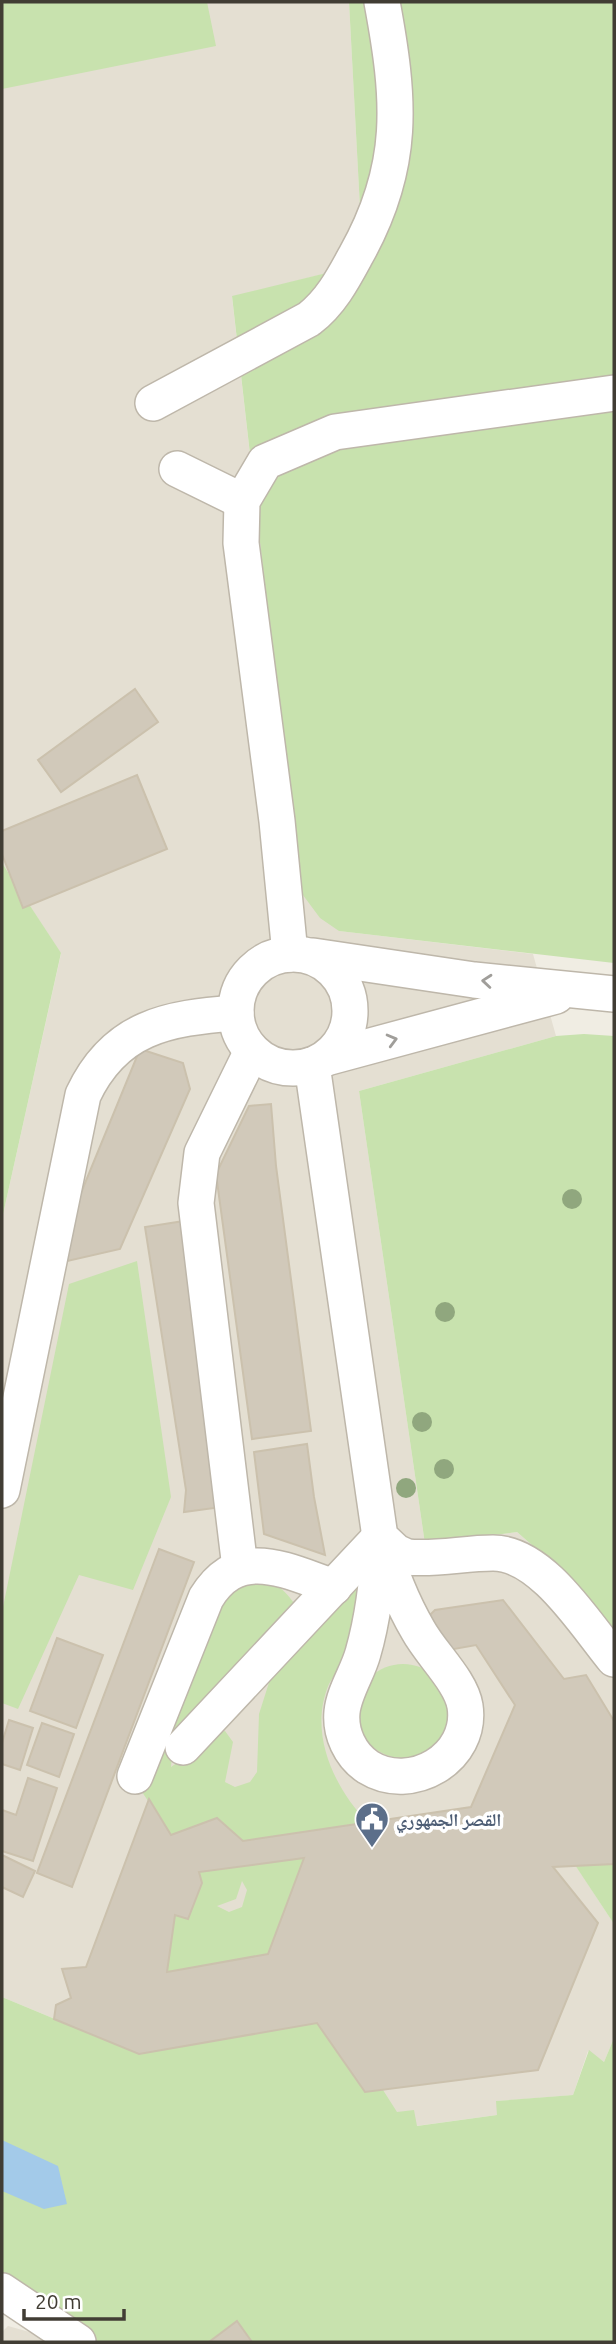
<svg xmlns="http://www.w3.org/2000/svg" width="616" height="2344" viewBox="0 0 616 2344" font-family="Ubuntu,'Noto Naskh Arabic',sans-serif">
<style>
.residential{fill:#e4dfd2}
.green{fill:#c8e2ae;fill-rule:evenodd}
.water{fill:#a3cae9}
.building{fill:#d1c9ba;stroke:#cbc1ad;stroke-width:2;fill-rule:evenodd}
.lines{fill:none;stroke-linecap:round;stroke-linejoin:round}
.minor-casing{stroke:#beb7aa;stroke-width:38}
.minor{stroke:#fff;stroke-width:35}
.tree{fill:#90a77e}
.oneway{stroke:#a09e9a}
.labels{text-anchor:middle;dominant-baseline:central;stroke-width:7;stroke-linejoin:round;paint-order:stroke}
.service-label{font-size:18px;font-weight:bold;fill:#4e5e75;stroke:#fff;text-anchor:start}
</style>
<rect width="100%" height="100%" fill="#f0ede3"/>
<!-- residential -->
<g class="residential">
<path d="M2,2H349L363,264L232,297L288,788L339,931L533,954L556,1036L359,1091L425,1544L517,1532L540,1552L614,1636V1864L576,1866L614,1924V2038L604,2062L588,2051L573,2095L497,2101V2115L416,2126L365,2092L317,2023L139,2054L2,1997V1219L61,954L2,863Z"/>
<path d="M8,2326L33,2333L50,2342H2V2332Z"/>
</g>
<!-- green -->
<g class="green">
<path d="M2,2H207L216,46L2,89Z"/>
<path d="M349,2H614V963L339,931L320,918L294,883L288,788L232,296L363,264Z"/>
<path d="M2,863L61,953L2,1219Z"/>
<path d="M584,1034L614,1036V1636L540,1552L517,1532L425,1544L359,1091L556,1036Z"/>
<path d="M137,1261L171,1497L133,1590L79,1575L18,1709L2,1703V1612L69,1284Z"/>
<path d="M248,1583C273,1584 279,1582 294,1603L172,1756L171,1767L220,1732L225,1731L233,1742L225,1782L235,1787L250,1782L257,1772L259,1714L273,1670L358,1585L360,1589C357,1607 355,1642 347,1658C342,1667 334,1674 329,1684C308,1733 334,1787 367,1822L243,1841L217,1818L171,1835L138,1786L222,1597Z"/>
<circle cx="403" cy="1711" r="47"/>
<path d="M304,1858L268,1954L167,1972L175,1915L188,1919L202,1884L199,1872ZM242,1881L247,1890L242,1907L229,1912L217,1906L236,1899Z"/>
<path d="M614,1864V1924L575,1865Z"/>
<path d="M2,1997L139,2054L317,2023L365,2092L383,2090L397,2112L414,2110L417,2126L497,2115L496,2101L573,2095L589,2050L604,2062L614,2038V2342H252L237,2322L209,2342H98L2,2273Z"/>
</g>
<!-- water -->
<path class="water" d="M2,2140L58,2166L67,2204L44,2209L2,2191Z"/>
<!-- building -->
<g class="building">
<path d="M135,689L158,722L61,792L38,760Z"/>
<path d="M137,775L167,849L23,908L2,854V831Z"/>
<path d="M140,1049L183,1063L190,1089L120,1249L63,1262L67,1227Z"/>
<path d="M271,1104L276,1166L311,1431L252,1439L216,1174L249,1106Z"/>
<path d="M184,1221L222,1507L184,1512L186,1490L145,1227Z"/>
<path d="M307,1444L314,1497L325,1555L264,1534L254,1452Z"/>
<path d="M159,1549L194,1562L72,1887L37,1873Z"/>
<path d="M503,1600L564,1679L586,1675L614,1721V1864L553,1867L598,1923L538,2070L365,2092L317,2023L139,2054L54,2019L56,2005L71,1998L62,1969L86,1967L149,1799L171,1835L217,1818L243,1841L471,1807L515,1705L476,1645L443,1651L425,1620L435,1610ZM304,1858L268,1954L167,1972L175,1915L188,1919L202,1883L199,1872Z"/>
<path d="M57,1638L103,1655L76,1728L30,1711Z"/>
<path d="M9,1720L33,1728L20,1770L2,1764V1743Z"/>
<path d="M42,1723L74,1734L59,1777L27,1765Z"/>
<path d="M28,1778L57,1788L33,1861L2,1851V1810L16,1815Z"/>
<path d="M2,1855L35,1871L23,1897L2,1887Z"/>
<path d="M237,2321L252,2342H209Z"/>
</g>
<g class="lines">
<!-- minor casing -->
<g class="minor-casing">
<g id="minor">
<path d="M153,403L309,319C331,302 343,279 356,255C406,166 400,99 382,2"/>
<path d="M177,469L242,501"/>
<path d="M290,954L277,821L241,543L242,501L265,462L335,432L614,393"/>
<circle cx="293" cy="1011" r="57"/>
<path d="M313,956L474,980L614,994"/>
<path d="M326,1058L556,996"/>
<path d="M312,1065L380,1537L396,1552L407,1557C436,1560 464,1553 493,1553C542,1553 585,1624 614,1659"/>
<path d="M2,1490L83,1095C115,1027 167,1018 236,1013"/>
<path d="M380,1537C389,1569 401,1601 418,1630C431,1654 461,1681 465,1706C473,1758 411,1794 368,1767C350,1755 340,1733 342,1712C344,1692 358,1672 363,1653C374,1615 378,1576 380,1537Z"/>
<path d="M240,1568L196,1203L202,1153L252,1051"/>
<path d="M183,1747L380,1537"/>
<path d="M135,1776L206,1598C239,1544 286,1571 334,1587"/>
<path d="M2,2291L78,2342"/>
</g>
</g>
<!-- minor -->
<use href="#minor" class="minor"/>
</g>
<!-- trees -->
<g class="tree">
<circle cx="572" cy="1199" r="10"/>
<circle cx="445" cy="1312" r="10"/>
<circle cx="422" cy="1422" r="10"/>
<circle cx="444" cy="1469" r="10"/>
<circle cx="406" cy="1488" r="10"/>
</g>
<!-- one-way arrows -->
<defs><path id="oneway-chevron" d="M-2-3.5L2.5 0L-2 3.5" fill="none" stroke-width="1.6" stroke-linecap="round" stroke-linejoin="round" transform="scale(1.75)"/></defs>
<g class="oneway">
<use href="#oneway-chevron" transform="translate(487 981) rotate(-175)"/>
<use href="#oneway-chevron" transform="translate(392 1040) rotate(-15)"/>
</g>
<!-- icons -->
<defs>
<g id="civic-pin" transform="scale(1.75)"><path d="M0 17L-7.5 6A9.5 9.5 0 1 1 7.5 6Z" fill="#5c6f8a" stroke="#fff"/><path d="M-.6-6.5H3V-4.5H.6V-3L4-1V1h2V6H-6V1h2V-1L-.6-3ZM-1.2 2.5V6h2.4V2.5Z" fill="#fff"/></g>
</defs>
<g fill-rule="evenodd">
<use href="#civic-pin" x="372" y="1819"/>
</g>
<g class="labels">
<!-- service labels -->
<g class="service-label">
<text x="396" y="1819">القصر الجمهوري</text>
</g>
</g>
<!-- border -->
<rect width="616" height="2344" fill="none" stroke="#413d34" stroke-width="7"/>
<!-- scale -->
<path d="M24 2309v10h100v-10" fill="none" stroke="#413d34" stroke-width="3.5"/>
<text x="35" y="2309" font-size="21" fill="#413d34" stroke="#ffffff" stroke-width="5" paint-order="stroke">20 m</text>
</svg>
